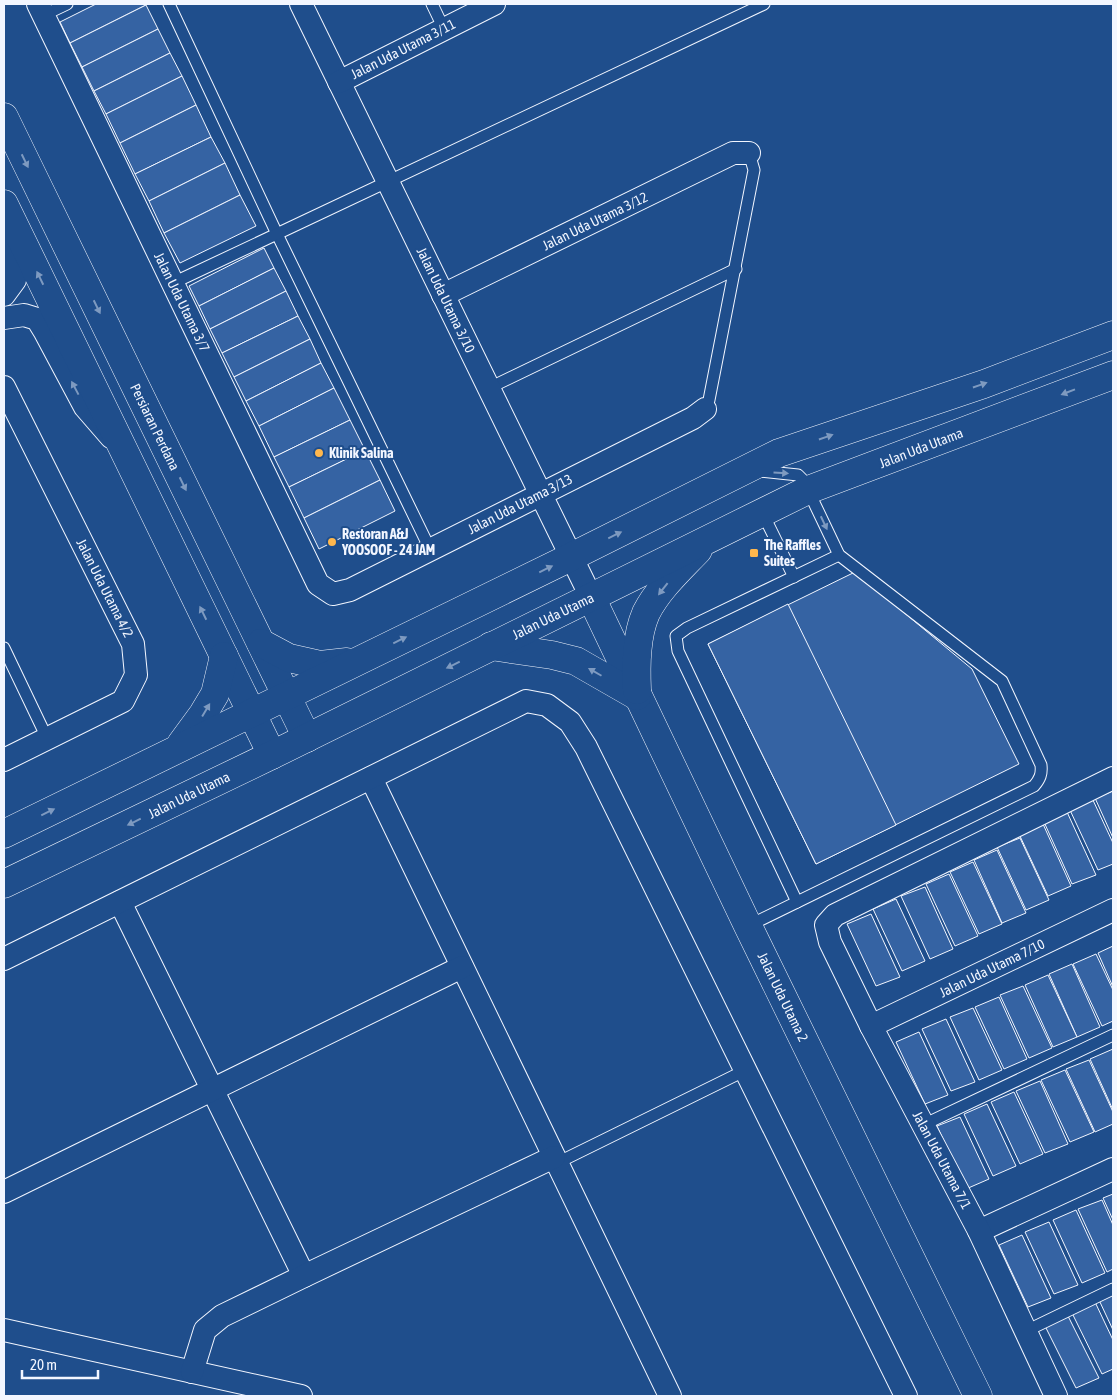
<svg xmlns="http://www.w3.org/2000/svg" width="1117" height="1400" viewBox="0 0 1117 1400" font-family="'Asap Condensed',sans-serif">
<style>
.building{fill:#3563a3;stroke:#f2f6ff}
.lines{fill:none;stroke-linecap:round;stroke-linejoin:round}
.lane-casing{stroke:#f2f6ff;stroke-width:13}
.street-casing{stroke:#f2f6ff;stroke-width:24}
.secondary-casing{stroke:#f2f6ff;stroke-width:29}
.lane{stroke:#1f4e8c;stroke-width:11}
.street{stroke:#1f4e8c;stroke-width:22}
.secondary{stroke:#1f4e8c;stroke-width:28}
.oneway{fill:#7e9ac0}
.poi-dot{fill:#ffb74d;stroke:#1f4e8c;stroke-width:2}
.labels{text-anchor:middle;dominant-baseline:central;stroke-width:4;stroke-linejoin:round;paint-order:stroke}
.street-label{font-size:14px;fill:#f2f6ff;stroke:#1f4e8c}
.poi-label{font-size:14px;font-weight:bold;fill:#f2f6ff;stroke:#1f4e8c;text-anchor:start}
</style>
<rect width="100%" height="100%" fill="#1f4e8c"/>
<!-- building -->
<g class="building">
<path d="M96,4H145L146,5L70,43L60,22Z"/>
<path d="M146,5L158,29L82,67L70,43Z"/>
<path d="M158,29L170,53L94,91L82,67Z"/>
<path d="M170,53L182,76L106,114L94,91Z"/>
<path d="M182,76L196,105L120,143L106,114Z"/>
<path d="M196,105L211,137L135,174L120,143Z"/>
<path d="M211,137L225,163L149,201L135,174Z"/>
<path d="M225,163L240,195L164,233L149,201Z"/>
<path d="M240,195L256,226L180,263L164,233Z"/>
<path d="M264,248L274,268L199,306L189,286Z"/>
<path d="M274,268L286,291L210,329L199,306Z"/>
<path d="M286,291L298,316L222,353L210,329Z"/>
<path d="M298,316L310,339L234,377L222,353Z"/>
<path d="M310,339L321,363L246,401L234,377Z"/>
<path d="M321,363L334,388L259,426L246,401Z"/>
<path d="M334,388L350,420L274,457L259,426Z"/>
<path d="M350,420L365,450L289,487L274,457Z"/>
<path d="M365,450L380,480L304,518L289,487Z"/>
<path d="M380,480L395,511L319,549L304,518Z"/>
<path d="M855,572L972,669L1019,764L816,864L708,644Z"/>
<path d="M788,604L896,825L816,864L708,644Z"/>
<path d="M1113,791V838L1095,798Z"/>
<path d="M1092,798L1113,843V864L1098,870L1069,808Z"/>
<path d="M1067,812L1096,875L1072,884L1044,822Z"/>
<path d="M1043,824L1071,886L1048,896L1019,834Z"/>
<path d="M1020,838L1049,900L1026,910L997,847Z"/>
<path d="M997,850L1026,913L1002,923L974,860Z"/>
<path d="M973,862L1002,924L979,934L950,872Z"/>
<path d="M949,874L978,936L955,946L926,884Z"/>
<path d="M925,887L953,949L930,959L901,896Z"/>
<path d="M896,899L925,961L902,971L873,909Z"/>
<path d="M871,914L900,977L876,986L847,924Z"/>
<path d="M1113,946V987L1098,953Z"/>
<path d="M1096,954L1113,990V1021L1102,1026L1073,964Z"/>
<path d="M1072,964L1100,1027L1077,1037L1049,974Z"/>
<path d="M1048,975L1077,1037L1053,1047L1025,985Z"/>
<path d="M1023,986L1052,1048L1029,1058L1000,995Z"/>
<path d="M999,997L1027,1059L1004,1069L975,1007Z"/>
<path d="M973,1008L1002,1070L979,1080L950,1017Z"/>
<path d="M946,1019L975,1082L951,1091L922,1029Z"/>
<path d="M919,1032L948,1095L925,1104L896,1042Z"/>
<path d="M1113,1049V1110L1090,1059Z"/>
<path d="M1089,1060L1113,1112V1124L1095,1132L1066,1069Z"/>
<path d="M1065,1070L1094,1132L1070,1142L1041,1080Z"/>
<path d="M1040,1081L1068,1144L1045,1153L1016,1091Z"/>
<path d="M1014,1092L1043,1154L1020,1164L991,1102Z"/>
<path d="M987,1104L1016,1166L993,1176L964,1114Z"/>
<path d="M960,1117L989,1179L966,1189L937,1126Z"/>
<path d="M1113,1194V1220L1103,1198Z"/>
<path d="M1102,1200L1113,1225V1269L1107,1272L1078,1209Z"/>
<path d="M1076,1210L1105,1273L1082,1283L1053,1220Z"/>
<path d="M1049,1222L1078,1285L1054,1294L1025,1232Z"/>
<path d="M1022,1235L1051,1298L1028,1307L999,1245Z"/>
<path d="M1113,1294V1330L1099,1300Z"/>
<path d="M1095,1302L1113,1340V1369L1102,1374L1072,1313Z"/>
<path d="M1068,1316L1099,1378L1076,1388L1045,1326Z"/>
</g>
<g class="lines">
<!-- lane casing -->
<g class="lane-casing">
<g id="lane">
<path d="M169,4L277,234L430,549"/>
<path d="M432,4L444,29"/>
<path d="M44,15L67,4"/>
<path d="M173,283L764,4"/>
<path d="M489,388L736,269"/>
<path d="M705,409L709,400L754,170L749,153"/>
<path d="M762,512L794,577"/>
<path d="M4,648L47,738"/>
<path d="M797,902L678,651L676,636L687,628L839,555"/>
<path d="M748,926L1034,786C1040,779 1042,774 1041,765L1002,681L839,555L808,490L802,479L798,475L759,471"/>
<path d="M923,1125L1113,1035"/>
<path d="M557,1163L746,1070"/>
<path d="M1026,1331L1113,1289"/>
</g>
</g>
<!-- street casing -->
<g class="street-casing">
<g id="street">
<path d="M38,4L318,584L333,594L350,590L693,418L705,409"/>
<path d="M301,4L591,597"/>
<path d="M339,82L494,4"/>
<path d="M4,239L16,268L15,280L4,295"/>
<path d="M443,295L733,153H749"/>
<path d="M4,318L24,315L37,319L45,332L85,407L111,437"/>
<path d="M4,387L133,644L136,675L123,701L4,760"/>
<path d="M371,778L670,1396"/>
<path d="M120,902L304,1276"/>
<path d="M4,959L526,701L547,705L570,722L586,747L906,1396"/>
<path d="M871,1026L1113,910"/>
<path d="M4,1192L462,967"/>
<path d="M979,1231L1113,1169"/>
<path d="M4,1330L301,1396"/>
<path d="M192,1372L205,1330L222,1316L304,1276L554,1157"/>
<path d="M1056,1396L979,1231L871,1026L830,942L826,925L835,915L1113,778"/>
</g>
</g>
<!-- secondary casing -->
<g class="secondary-casing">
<g id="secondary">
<path d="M4,117L307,738"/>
<path d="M4,204L272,755"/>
<path d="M591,597L748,926L978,1396"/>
<path d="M261,643L289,658L320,665L347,662"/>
<path d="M491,646L552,655L576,661L637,696"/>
<path d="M637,690C636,665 636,636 646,613C658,589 680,569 698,550"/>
<path d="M181,744L203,714L215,694L224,656"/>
<path d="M4,834L571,557L779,453L984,384L1113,335"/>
<path d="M4,884L272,755L808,490L1113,375"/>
</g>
</g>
<!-- lane -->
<use href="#lane" class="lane"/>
<!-- street -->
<use href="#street" class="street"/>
<!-- secondary -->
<use href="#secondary" class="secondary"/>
</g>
<!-- one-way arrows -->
<defs><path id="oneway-solid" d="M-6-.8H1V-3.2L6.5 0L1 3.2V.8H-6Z" transform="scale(1.25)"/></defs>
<g class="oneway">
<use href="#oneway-solid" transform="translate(25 161) rotate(64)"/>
<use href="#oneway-solid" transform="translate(40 278) rotate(-116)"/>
<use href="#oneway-solid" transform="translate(97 307) rotate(64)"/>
<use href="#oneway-solid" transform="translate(980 385) rotate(-19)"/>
<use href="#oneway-solid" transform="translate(75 388) rotate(-118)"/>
<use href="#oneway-solid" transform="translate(1068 392) rotate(159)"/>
<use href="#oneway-solid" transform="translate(826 437) rotate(-19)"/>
<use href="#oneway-solid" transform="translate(781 473) rotate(4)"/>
<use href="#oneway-solid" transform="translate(183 484) rotate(64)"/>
<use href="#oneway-solid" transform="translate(824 523) rotate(65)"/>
<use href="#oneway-solid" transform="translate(615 535) rotate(-26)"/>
<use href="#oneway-solid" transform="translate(546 569) rotate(-26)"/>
<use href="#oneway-solid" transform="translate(663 589) rotate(128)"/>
<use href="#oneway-solid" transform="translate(203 613) rotate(-116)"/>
<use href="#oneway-solid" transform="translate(400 640) rotate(-26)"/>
<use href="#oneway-solid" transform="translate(453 665) rotate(154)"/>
<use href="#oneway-solid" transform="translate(595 672) rotate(-150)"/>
<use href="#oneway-solid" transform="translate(206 710) rotate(-59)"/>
<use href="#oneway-solid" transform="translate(48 812) rotate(-26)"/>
<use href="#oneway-solid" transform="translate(134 822) rotate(154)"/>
</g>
<!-- markers -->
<g class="poi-dot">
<circle cx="319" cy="453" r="5"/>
<circle cx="332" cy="542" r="5"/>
<rect x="749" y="548" width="10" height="10" rx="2.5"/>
</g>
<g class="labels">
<!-- street labels -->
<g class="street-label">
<text transform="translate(403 49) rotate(-27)">Jalan Uda Utama 3/11</text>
<text transform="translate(595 221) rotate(-26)">Jalan Uda Utama 3/12</text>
<text transform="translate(446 300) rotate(64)">Jalan Uda Utama 3/10</text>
<text transform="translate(182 302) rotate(64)">Jalan Uda Utama 3/7</text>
<text transform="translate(155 427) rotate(64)">Persiaran Perdana</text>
<text transform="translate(921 448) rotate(-21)">Jalan Uda Utama</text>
<text transform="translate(520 504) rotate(-27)">Jalan Uda Utama 3/13</text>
<text transform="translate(105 588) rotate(63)">Jalan Uda Utama 4/2</text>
<text transform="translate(553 616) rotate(-26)">Jalan Uda Utama</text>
<text transform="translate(189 795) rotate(-26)">Jalan Uda Utama</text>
<text transform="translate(992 968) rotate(-26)">Jalan Uda Utama 7/10</text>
<text transform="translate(783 997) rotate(64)">Jalan Uda Utama 2</text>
<text transform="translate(942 1160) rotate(62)">Jalan Uda Utama 7/1</text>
</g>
<!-- poi labels -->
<g class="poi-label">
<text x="329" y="453">Klinik Salina</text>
<text x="342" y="534">Restoran A&amp;J<tspan x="342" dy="16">YOOSOOF - 24 JAM</tspan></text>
<text x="764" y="545">The Raffles<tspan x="764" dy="16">Suites</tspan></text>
</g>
</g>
<!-- border -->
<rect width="1117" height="1400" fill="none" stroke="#f2f6ff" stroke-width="10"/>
<!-- scale -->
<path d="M22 1370v8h76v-8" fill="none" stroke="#f2f6ff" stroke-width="2.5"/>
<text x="30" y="1370" font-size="15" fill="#f2f6ff" stroke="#1f4e8c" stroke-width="4" paint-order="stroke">20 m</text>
</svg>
